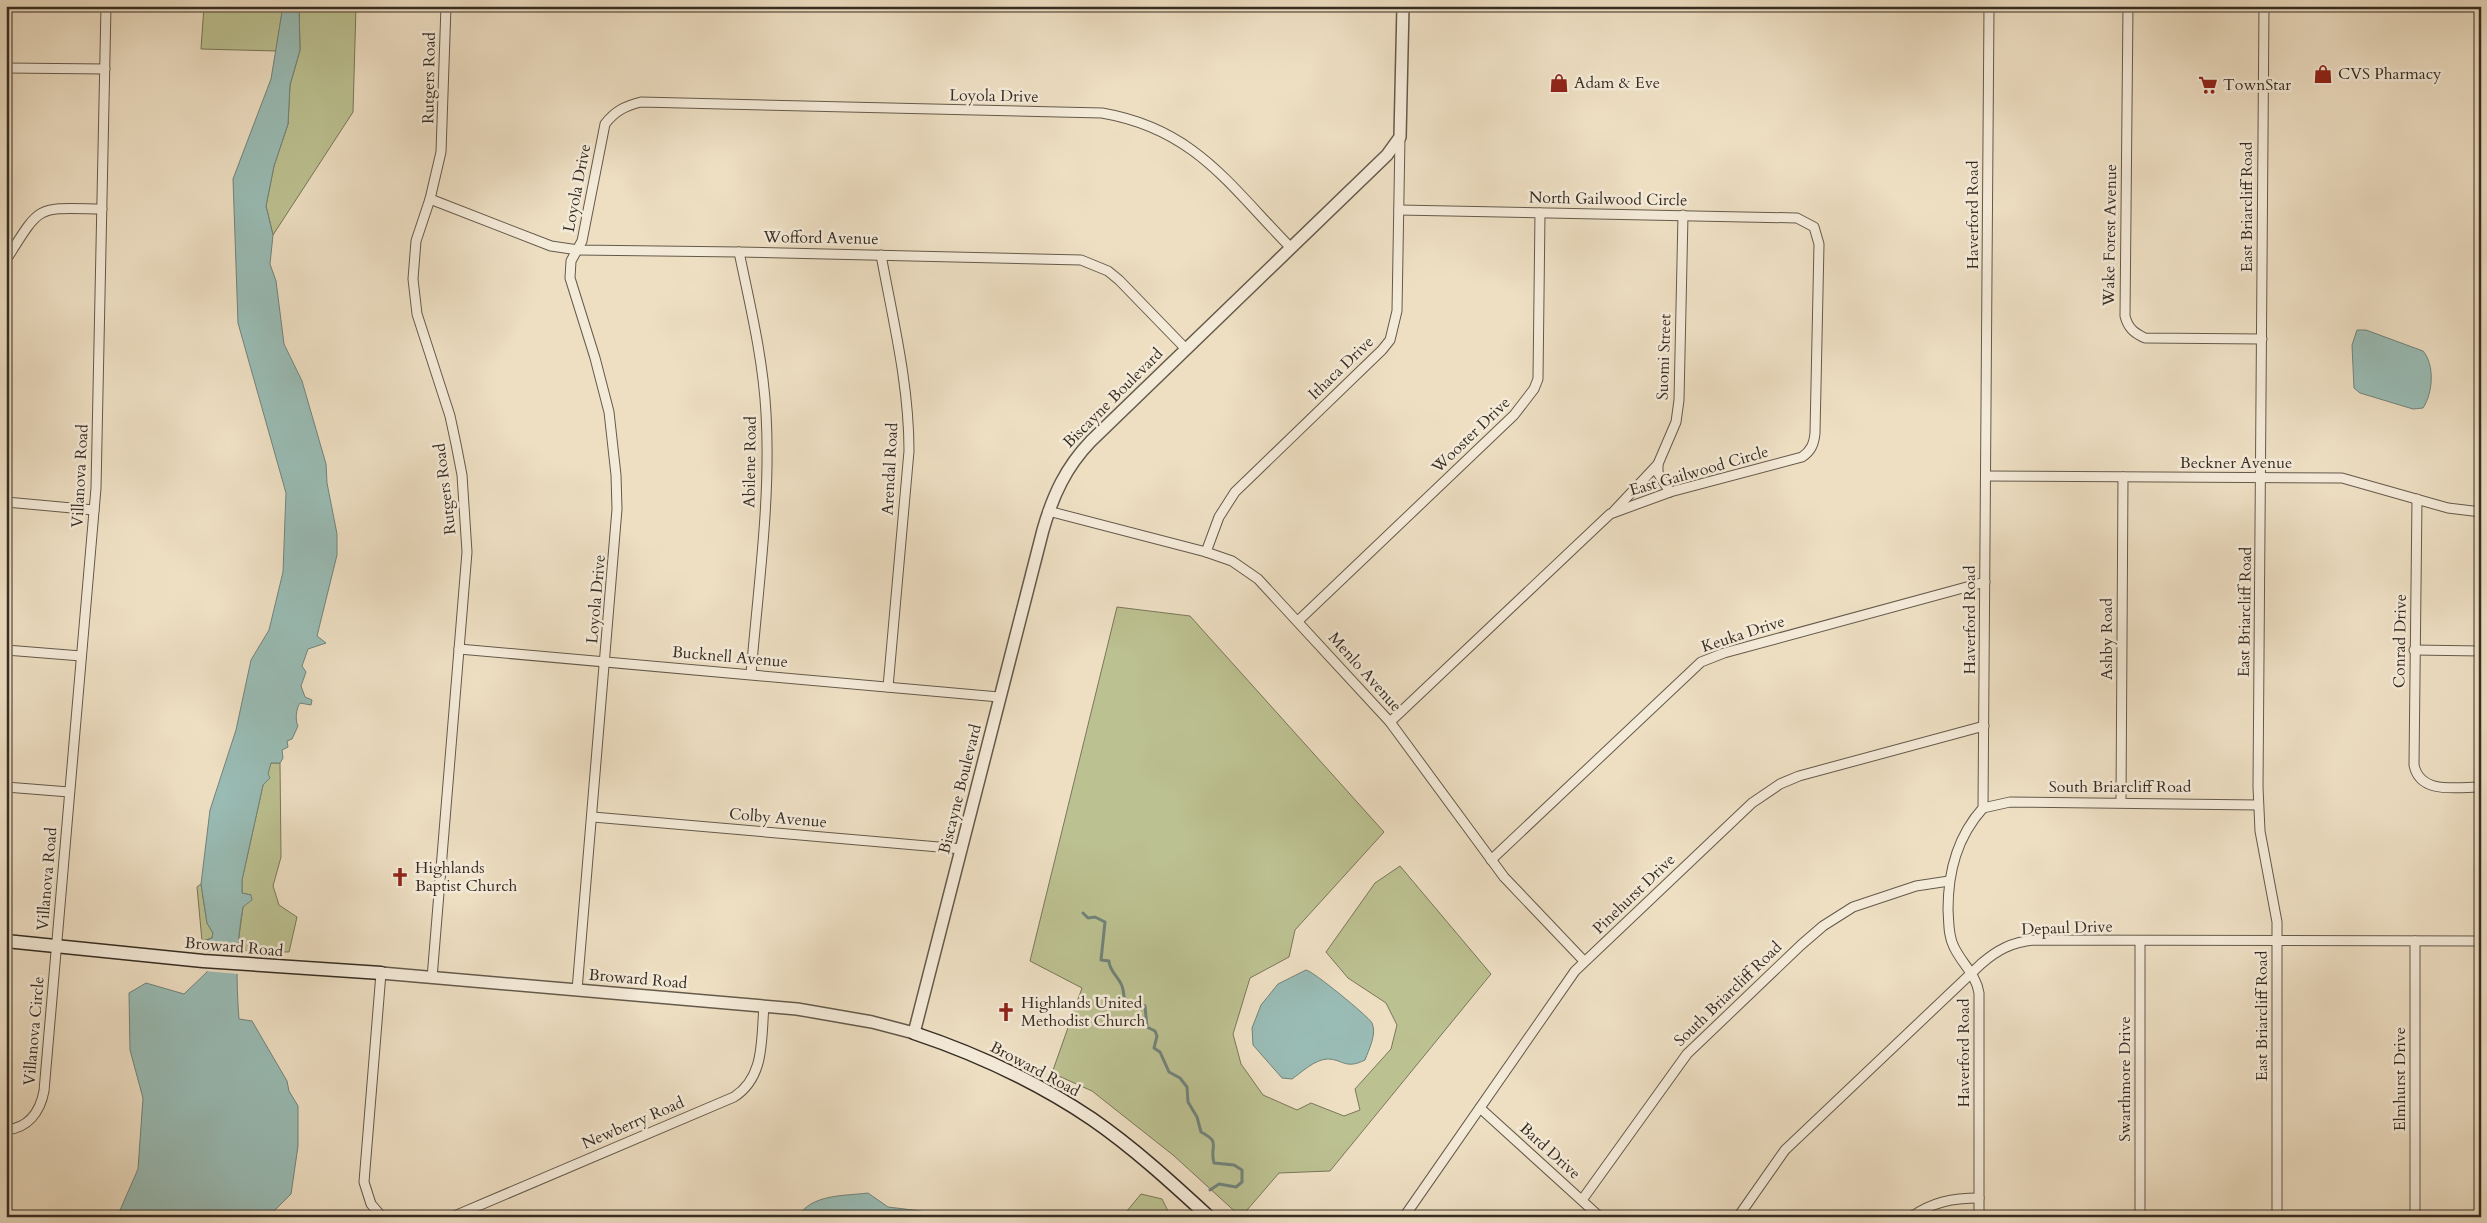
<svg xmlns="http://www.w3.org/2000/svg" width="2487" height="1223" viewBox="0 0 2487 1223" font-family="Cardo,serif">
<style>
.green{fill:#bcc191;stroke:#79775a}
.water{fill:#99bcb5;stroke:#71837b}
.pier{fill:#eedfc3}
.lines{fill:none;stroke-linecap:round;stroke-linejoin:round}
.stream{stroke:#71837b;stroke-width:3}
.minor-casing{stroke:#645a4b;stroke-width:11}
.tertiary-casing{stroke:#645a4b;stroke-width:14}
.secondary-casing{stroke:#362d23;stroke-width:15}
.minor{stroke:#f4ead8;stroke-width:9}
.tertiary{stroke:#f4ead8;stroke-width:11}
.secondary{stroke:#f4ead8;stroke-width:12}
.labels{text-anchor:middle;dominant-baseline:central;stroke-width:5;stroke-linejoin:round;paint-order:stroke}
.poi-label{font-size:16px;fill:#362d23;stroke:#f4ead8;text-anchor:start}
.street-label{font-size:16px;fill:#362d23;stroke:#f4ead8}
</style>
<rect width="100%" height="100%" fill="#eedfc3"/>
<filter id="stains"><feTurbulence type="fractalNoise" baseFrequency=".004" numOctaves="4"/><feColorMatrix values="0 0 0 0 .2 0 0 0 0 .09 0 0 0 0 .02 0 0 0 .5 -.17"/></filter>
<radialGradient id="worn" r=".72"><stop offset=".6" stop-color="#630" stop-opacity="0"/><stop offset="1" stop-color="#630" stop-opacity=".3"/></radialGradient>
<!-- green -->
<g class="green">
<path d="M204,6H283L276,51L201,49Z"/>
<path d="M299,6H356L353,112L273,235L266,206L274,166L288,124L290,85L300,50Z"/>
<path d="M1117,607L1190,616L1384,832L1295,930L1289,957L1250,978L1233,1034L1241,1064L1263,1095L1297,1110L1311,1103L1344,1116L1360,1110L1355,1089L1391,1049L1397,1025L1386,1003L1348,978L1326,952L1375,883L1400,866L1491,974L1330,1171L1279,1173L1241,1217L1173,1155L1092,1091L1052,1073L1082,988L1030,961Z"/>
<path d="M271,763H280L281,857L273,886L279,905L297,917L289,952L237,951L243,907L251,895L242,893V880L263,785Z"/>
<path d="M201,884L207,923L213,933L212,938L202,941L197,887Z"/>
<path d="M1141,1194L1162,1199L1171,1217H1122Z"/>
</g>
<!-- water -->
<g class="water">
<path d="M283,6H299L300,50L290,85L288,124L274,166L266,206L273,235L270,264L276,281L284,344L302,381L326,464L327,483L337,534V555L317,636L326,643L308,649L302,666L306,672L301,686L305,697L312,700L311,705L300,703C296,708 295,721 298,726L292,739L287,741L288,747L282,750L283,758L280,763H271L268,774L270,778L263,785L242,880V893L251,895L252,900L243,907C236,945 236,981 239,1019L252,1021L287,1081L289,1091L298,1106V1146L291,1194L268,1217H117L138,1169L143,1098L130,1050L129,993L146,983L184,994L207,972V940L212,938L213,933L207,923L201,884L210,810L236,730L251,660L269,630L283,572L286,493L238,323L233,179L271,79Z"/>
<path d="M2357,330H2366L2423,351C2435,365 2433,393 2423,408L2413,409L2360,393L2354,388L2352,345Z"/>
<path d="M1306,970C1313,971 1368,1016 1372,1023C1377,1034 1369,1049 1365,1060C1345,1070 1343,1059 1327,1059C1314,1060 1302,1072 1292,1079L1282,1078L1253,1045L1252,1028L1261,1005L1278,984Z"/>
<path d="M868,1193L888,1207L921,1211L930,1217H798C811,1194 844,1196 868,1193Z"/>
</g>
<!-- pier -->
<path class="pier" d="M204,951L240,954L238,974L204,971Z"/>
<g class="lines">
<!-- stream -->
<path class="stream" d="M1083,913L1088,918L1095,917L1105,922L1101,960L1109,961C1109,971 1119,977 1122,986C1125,993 1122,1000 1129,1004C1135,1007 1140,1004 1145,1006L1147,1027L1155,1031L1157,1036L1154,1048L1160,1052L1169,1072L1180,1078L1187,1087L1188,1102L1197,1117L1201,1132C1222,1143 1209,1145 1214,1163L1234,1165L1242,1170V1182L1236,1187L1219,1184L1210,1190"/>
<!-- minor casing -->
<g class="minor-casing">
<g id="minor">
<path d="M2128,6L2125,316C2128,328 2134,333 2145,338L2262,339"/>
<path d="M2264,6L2258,787L2260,831L2277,922V1217"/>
<path d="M6,68L105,69"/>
<path d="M430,199L551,246L578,250L739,252L1081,260L1108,271L1119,280L1186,349"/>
<path d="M739,252C750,305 763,358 766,413C771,499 758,588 751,674"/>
<path d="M881,255C893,320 909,384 909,451L888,687"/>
<path d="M6,260C42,203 35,208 102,209"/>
<path d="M1986,476L2342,478L2448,508L2481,512"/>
<path d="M1670,492L1658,473V464L1676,422L1679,400L1683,215"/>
<path d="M2417,499L2414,765C2420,795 2457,787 2481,787"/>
<path d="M6,502L94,510"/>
<path d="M1048,511L1206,552L1232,561L1258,579L1390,722L1504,877L1584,961"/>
<path d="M1614,511L1658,464"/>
<path d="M1206,552L1219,517L1235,492L1382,350L1390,340L1397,311L1400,137"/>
<path d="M1298,621L1514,415L1534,389L1538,379L1540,213"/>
<path d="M459,649L999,697"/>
<path d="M6,650L81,656"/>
<path d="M2414,650L2481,651"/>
<path d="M1390,722L1610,514L1670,492L1802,457C1811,451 1814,444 1815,433L1819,244L1814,227L1797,218L1399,210"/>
<path d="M6,787L69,792"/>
<path d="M2121,802L2123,477"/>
<path d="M1983,808L2010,802L2258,805"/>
<path d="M593,817L962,849"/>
<path d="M1491,860L1701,662L1724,653L1985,582"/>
<path d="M381,973L364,1182L371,1204L382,1217"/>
<path d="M432,978L467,552L462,475L456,444L450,416L417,314L413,279L416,241L430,199L441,152L446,6"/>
<path d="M577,990L617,509L616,475L609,412L595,358L570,278L571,261L582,241L605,124C615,111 625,106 641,102L1102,113C1195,129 1229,185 1291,248"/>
<path d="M1480,1108L1600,1217"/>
<path d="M6,1130C28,1128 40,1112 44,1091L96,488L106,6"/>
<path d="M1582,1200L1687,1054L1801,945L1823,926L1853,907L1916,886L1949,881"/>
<path d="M452,1217L734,1097C765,1077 761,1040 764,1006"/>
<path d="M1404,1217L1575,971L1752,803L1780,784L1799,776L1984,726"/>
<path d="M1738,1217L1785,1150L1981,964C1997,950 2012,942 2034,940L2481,941"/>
<path d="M1911,1217C1933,1202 1952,1198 1979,1198"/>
<path d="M1979,1217V993C1976,974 1962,964 1954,947C1948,936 1949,922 1948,910C1948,871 1957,837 1983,808L1989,6"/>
<path d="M2140,1217V941"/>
<path d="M2415,1217V941"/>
</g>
</g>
<!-- tertiary casing -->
<g class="tertiary-casing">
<path id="tertiary" d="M381,973L797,1009L872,1022L914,1033L1043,530C1053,495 1066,467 1091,441L1387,155L1400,137L1403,6"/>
</g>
<!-- secondary casing -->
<g class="secondary-casing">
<g id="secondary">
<path d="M6,941L203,961L381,973"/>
<path d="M914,1033C977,1054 1037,1082 1092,1119C1134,1148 1172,1183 1209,1217"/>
</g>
</g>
<!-- minor -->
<use href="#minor" class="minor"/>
<!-- tertiary -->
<use href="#tertiary" class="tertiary"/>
<!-- secondary -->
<use href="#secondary" class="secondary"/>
</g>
<!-- icons -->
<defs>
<g id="shop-bare" transform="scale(1.5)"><path d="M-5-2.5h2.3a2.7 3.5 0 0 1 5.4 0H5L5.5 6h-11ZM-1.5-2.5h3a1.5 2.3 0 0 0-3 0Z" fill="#8f2418" stroke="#f4ead8" stroke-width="2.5" paint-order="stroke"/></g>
<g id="supermarket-bare" transform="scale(1.5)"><path d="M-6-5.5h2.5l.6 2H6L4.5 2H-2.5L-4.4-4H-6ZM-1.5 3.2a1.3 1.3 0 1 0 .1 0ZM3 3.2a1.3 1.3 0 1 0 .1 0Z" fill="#8f2418" stroke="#f4ead8" stroke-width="2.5" paint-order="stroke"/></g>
<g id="church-bare" transform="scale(1.5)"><path d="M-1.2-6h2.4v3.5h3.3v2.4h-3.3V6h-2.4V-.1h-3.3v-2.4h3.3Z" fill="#8f2418" stroke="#f4ead8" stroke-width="2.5" paint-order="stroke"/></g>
</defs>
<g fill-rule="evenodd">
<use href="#shop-bare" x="2323" y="74"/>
<use href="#shop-bare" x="1559" y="83"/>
<use href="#supermarket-bare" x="2208" y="85"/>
<use href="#church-bare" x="400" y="877"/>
<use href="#church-bare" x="1006" y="1012"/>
</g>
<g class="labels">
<!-- poi labels -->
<g class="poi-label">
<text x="2338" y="74">CVS Pharmacy</text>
<text x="1574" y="83">Adam &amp; Eve</text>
<text x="2223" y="85">TownStar</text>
<text x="415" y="868">Highlands<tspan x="415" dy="18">Baptist Church</tspan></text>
<text x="1021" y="1003">Highlands United<tspan x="1021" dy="18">Methodist Church</tspan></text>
</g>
<!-- street labels -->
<g class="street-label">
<text transform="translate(429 78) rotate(-89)">Rutgers Road</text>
<text transform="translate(994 96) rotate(1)">Loyola Drive</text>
<text transform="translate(577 188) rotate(-79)">Loyola Drive</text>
<text transform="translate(1608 199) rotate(1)">North Gailwood Circle</text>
<text transform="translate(2247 207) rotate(-90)">East Briarcliff Road</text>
<text transform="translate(1973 215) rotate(-90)">Haverford Road</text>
<text transform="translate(2110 235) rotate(-89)">Wake Forest Avenue</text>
<text transform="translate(821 238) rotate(1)">Wofford Avenue</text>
<text transform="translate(1664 357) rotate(-88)">Suomi Street</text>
<text transform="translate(1341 368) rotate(-44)">Ithaca Drive</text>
<text transform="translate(1113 398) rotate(-45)">Biscayne Boulevard</text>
<text transform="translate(1471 435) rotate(-44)">Wooster Drive</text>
<text transform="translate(750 462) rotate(-89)">Abilene Road</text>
<text x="2236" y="463">Beckner Avenue</text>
<text transform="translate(890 469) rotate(-87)">Arendal Road</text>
<text transform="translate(1699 471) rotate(-16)">East Gailwood Circle</text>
<text transform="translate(80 476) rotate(-87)">Villanova Road</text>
<text transform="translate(445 489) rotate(-97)">Rutgers Road</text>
<text transform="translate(596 599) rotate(-85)">Loyola Drive</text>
<text transform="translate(2245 612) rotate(-89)">East Briarcliff Road</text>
<text transform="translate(1970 620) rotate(-90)">Haverford Road</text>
<text transform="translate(1743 634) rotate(-18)">Keuka Drive</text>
<text transform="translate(2107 639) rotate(-90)">Ashby Road</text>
<text transform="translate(2400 641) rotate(-89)">Conrad Drive</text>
<text transform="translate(730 657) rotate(5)">Bucknell Avenue</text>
<text transform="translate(1365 672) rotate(48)">Menlo Avenue</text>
<text x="2120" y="787">South Briarcliff Road</text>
<text transform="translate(960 789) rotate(-76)">Biscayne Boulevard</text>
<text transform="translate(778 818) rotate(5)">Colby Avenue</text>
<text transform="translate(47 879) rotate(-85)">Villanova Road</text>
<text transform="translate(1634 894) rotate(-44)">Pinehurst Drive</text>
<text transform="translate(2067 928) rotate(-2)">Depaul Drive</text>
<text transform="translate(234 947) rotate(5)">Broward Road</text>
<text transform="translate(638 979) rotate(5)">Broward Road</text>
<text transform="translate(1728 994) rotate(-44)">South Briarcliff Road</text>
<text transform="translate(2262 1016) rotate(-90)">East Briarcliff Road</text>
<text transform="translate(34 1031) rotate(-85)">Villanova Circle</text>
<text transform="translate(1964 1053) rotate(-90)">Haverford Road</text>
<text transform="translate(1035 1069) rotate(28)">Broward Road</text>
<text transform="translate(2125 1079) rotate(-90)">Swarthmore Drive</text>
<text transform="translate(2400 1079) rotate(-90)">Elmhurst Drive</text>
<text transform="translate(633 1123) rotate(-23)">Newberry Road</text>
<text transform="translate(1550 1151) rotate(42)">Bard Drive</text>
</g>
</g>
<!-- margin -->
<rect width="2487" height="1223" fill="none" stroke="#eedfc3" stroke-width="25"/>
<rect x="8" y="8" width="2472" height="1208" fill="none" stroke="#362d23" stroke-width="2.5"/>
<rect x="12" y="12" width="2462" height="1198" fill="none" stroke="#362d23"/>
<rect width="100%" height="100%" filter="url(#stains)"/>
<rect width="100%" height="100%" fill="url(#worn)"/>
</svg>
